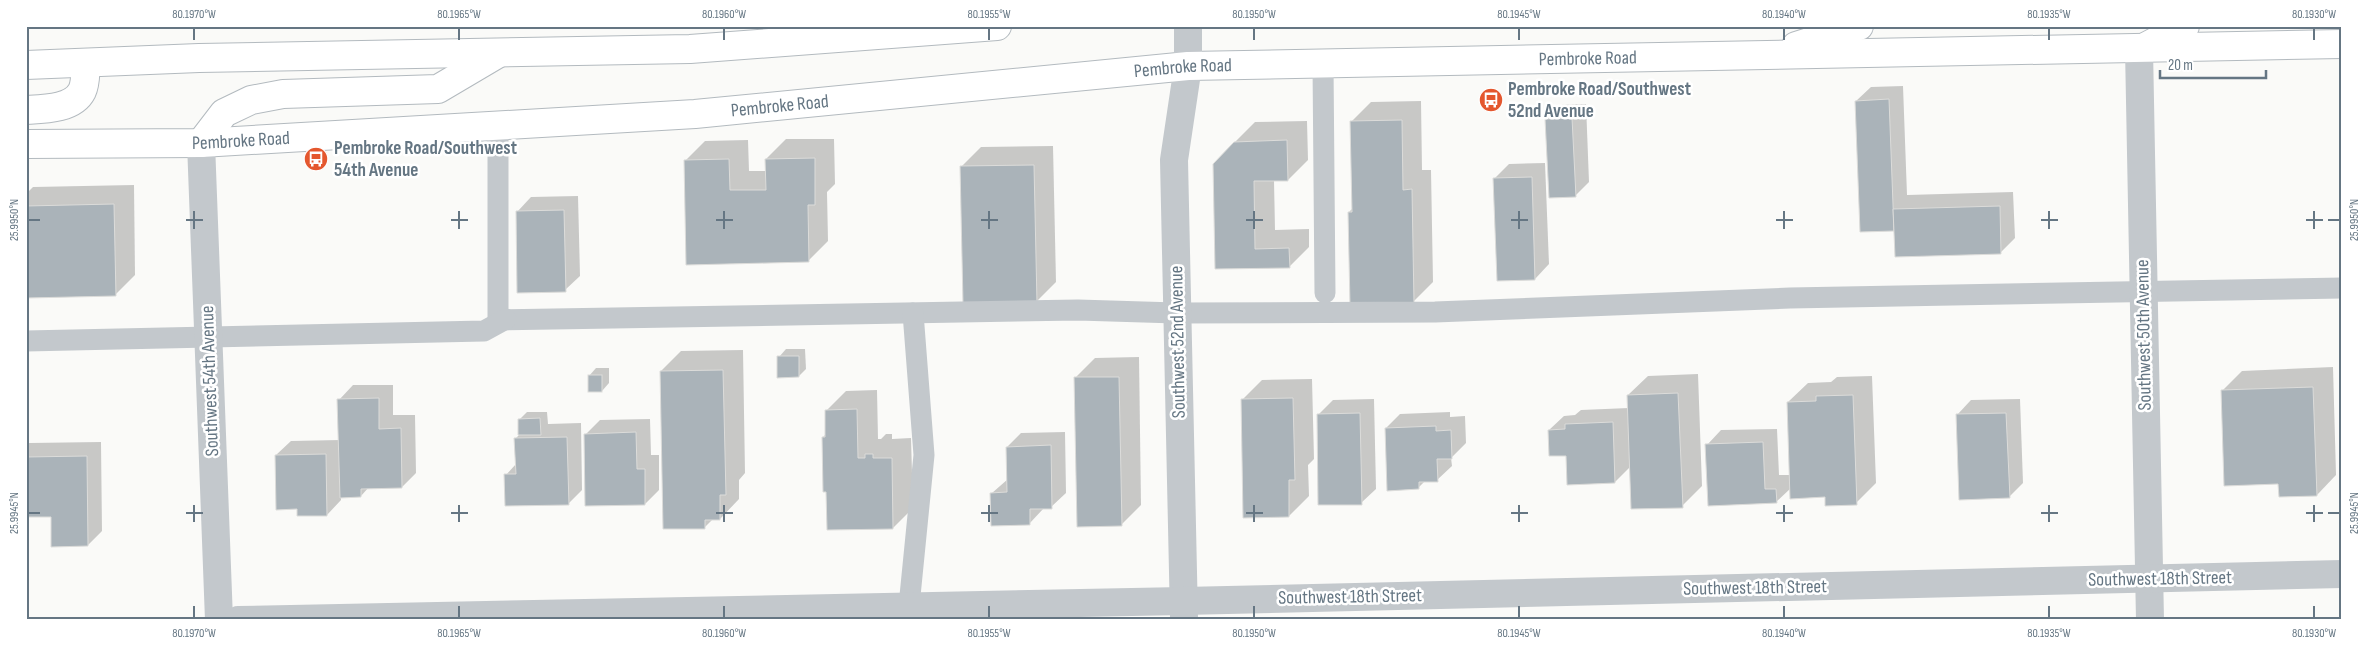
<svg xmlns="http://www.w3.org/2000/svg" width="2368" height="646" viewBox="0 0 2368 646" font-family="'Sofia Sans Condensed',sans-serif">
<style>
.shadow{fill:#0003}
.building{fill:#aab3b9;stroke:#dcdcda}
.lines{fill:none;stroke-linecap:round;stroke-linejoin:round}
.secondary-casing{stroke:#b3babf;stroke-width:30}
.service{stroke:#c3c8cc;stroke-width:21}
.minor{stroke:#c3c8cc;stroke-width:28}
.secondary{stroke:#fff;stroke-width:28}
.ticks{fill:none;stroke:#657683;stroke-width:2}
.labels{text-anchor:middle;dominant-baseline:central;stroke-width:5;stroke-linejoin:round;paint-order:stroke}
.street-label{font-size:19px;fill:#657683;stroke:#fff}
.poi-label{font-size:19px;font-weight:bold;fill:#657683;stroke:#fff;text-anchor:start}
.neatline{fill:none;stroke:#657683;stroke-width:2}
.ticks-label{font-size:12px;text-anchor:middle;fill:#657683}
</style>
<rect width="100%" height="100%" fill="#fafaf8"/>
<!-- shadow -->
<g class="shadow">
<path d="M1903,86L1907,195L2013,192L2015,238L2001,252L1895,229L1856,101L1871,87Z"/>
<path d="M1421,101L1422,170H1431L1433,282L1413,302L1349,212L1353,208L1351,122L1371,102Z"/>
<path d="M1586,104L1589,182L1575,196L1547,119L1561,105Z"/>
<path d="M1307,121L1308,160L1288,180H1274L1275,230L1309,229V247L1289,267L1216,268L1235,142L1255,122Z"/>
<path d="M786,139H834L835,184L827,192L828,241L808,261L685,161L705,141L748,140L749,171H767L766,159Z"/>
<path d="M1053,146L1056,282L1036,302L961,167L981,147Z"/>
<path d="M1545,163L1549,264L1535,279L1495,178L1509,164Z"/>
<path d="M134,185L135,275L115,295L26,297V194L33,187Z"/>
<path d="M578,196L580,276L565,290L517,212L531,197Z"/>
<path d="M786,349H805L806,369L799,376L779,357Z"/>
<path d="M743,350L745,473L739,480V499L720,519H713L705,527L661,371L681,351Z"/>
<path d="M1139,357L1141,505L1121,525L1075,378L1095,358Z"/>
<path d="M2333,367L2336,475L2317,495L2280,483L2222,391L2242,371Z"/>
<path d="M596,368H609V383L602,391L589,376Z"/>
<path d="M1698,374L1702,486L1682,506L1631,466L1615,482L1549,430L1564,416L1575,415L1581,410L1629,408L1628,395L1648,376Z"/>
<path d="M1872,376L1876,483L1856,503L1791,488L1776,502L1707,445L1721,430L1777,429L1779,475H1791L1788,402L1808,383L1831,382L1837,377Z"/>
<path d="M1312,379L1314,459L1308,465L1309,496L1289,516L1242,400L1262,380Z"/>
<path d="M353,385H393V415H415L416,473L402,487H369L361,496H341V500L327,515L298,508L276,455L291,441L340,440L339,400Z"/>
<path d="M877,390L878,439H881L886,434H892V439L911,438L913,508L893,528L823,437L826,434V411L846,391Z"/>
<path d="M1374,399L1376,489L1361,503L1318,415L1333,400Z"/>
<path d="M2020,399L2023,483L2009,497L1957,415L1971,400Z"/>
<path d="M527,412H547L548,424L581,423L582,490L568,504L506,475L516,464V438L519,435V420Z"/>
<path d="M1450,412V417L1465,416L1466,443L1451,458L1452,466L1437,480L1425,481L1418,488L1386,428L1400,414Z"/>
<path d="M650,419L651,455H659V490L645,504L586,434L600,420Z"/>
<path d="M1065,432L1066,493L1051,507L1044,508L1029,524L992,493L1008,479L1007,447L1021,433Z"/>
<path d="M101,442L102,531L88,545L52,516H26V446L29,443Z"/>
</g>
<!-- building -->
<g class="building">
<path d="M1889,99L1894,231L1860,232L1855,101Z"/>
<path d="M1572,118L1576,197L1549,198L1545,119Z"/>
<path d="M1402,120L1403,190L1412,189L1414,303L1350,305L1348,212H1352L1350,121Z"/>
<path d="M1287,140L1288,181H1254L1255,249L1289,248L1290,268L1215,269L1213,164L1234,142Z"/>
<path d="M815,158V205H808L809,262L686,265L684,160L729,159L730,190H766L765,159Z"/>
<path d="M1034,165L1037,303L963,304L960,166Z"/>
<path d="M1532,177L1535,280L1497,281L1493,178Z"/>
<path d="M114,204L116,296L26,298V206Z"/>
<path d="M2000,206L2001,254L1895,257L1893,209Z"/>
<path d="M564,210L566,292L517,293L516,211Z"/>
<path d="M777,356H799V377L777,378Z"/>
<path d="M723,370L726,495H720V520H705V529H663L660,371Z"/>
<rect x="588" y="375" width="14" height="17"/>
<path d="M1074,377H1119L1122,526L1077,527Z"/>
<path d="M2313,387L2317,496L2279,497L2278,484L2224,486L2221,390Z"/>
<path d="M1678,393L1683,508L1631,509L1627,395Z"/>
<path d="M1853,395L1857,505L1825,506V497L1790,499L1787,402L1816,401V396Z"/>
<path d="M379,398V429L401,428L402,488L361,489V497L340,498L337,399Z"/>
<path d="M1293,398L1295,480H1289V517L1243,518L1241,399Z"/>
<path d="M857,409L858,458H865V454H873V458H892L893,529L827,530L826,492H823L822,437H825V410Z"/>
<path d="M1360,413L1362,505H1318L1317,414Z"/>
<path d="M2006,413L2010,498L1959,500L1956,414Z"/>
<path d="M540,418L541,435H518V419Z"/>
<path d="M1613,422L1615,483L1567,485L1566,456H1549L1548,430L1565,429V424Z"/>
<path d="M1436,426V431L1451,430L1452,459H1437L1438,482H1419V489L1387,491L1385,428Z"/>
<path d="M636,432L637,469H645V505L585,506L584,434Z"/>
<path d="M567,437L569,505L505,506L504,474H516L514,438Z"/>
<path d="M1763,442L1765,489H1776L1777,503L1708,506L1705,444Z"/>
<path d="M1051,445L1052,509H1030V525L991,526L990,493L1007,492L1006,447Z"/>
<path d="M326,454L327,516H297V509L276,510L275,455Z"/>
<path d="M87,456L88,546L51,547V517H26V457Z"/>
</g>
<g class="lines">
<!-- secondary casing -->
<g class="secondary-casing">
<g id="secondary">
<path d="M1796,46L1859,26"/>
<path d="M2147,46L2185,26"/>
<path d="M26,65L199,58L690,49L997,26"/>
<path d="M26,110C44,109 73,109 82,91C86,83 85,72 86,63"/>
<path d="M201,143L224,113L251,100L283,94L438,89L499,53"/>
<path id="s1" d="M26,144L201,143L695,114L1188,66L2342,44"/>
</g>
</g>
<!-- service -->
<g class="service">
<path d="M1323,64L1325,293"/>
<path d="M498,126V320L1078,310L1176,313L1435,312L1790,298L2342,288"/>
<path d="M26,341L484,331L506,319"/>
<path d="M909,606L924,455L913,313"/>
</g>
<!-- minor -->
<g class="minor">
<path d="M2139,49L2150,620"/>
<path d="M201,143L219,620"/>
<path d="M1184,618L1174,160L1188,66V26"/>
<path d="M238,620L1183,601L2342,574"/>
</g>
<!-- secondary -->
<use href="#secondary" class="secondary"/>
</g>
<!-- ticks -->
<path class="ticks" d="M194,28V40M459,28V40M724,28V40M989,28V40M1254,28V40M1519,28V40M1784,28V40M2049,28V40M2314,28V40M194,211V229M459,211V229M724,211V229M989,211V229M1254,211V229M1519,211V229M1784,211V229M2049,211V229M2314,211V229M28,220H40M186,220H203M451,220H468M716,220H733M981,220H998M1246,220H1263M1511,220H1528M1776,220H1793M2041,220H2058M2306,220H2323M2328,220H2340M194,505V522M459,505V522M724,505V522M989,505V522M1254,505V522M1519,505V522M1784,505V522M2049,505V522M2314,505V522M28,513H40M186,513H203M451,513H468M716,513H733M981,513H998M1246,513H1263M1511,513H1528M1776,513H1793M2041,513H2058M2306,513H2323M2328,513H2340M194,606V618M459,606V618M724,606V618M989,606V618M1254,606V618M1519,606V618M1784,606V618M2049,606V618M2314,606V618"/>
<!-- icons -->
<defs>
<g id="bus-disc" transform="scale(1.25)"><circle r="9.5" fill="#e4572e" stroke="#fff"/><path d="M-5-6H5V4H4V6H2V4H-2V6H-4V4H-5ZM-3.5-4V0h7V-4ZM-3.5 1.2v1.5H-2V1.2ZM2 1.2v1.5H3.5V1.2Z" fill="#fff"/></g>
</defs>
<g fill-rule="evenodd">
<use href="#bus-disc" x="1491" y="100"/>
<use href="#bus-disc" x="316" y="159"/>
</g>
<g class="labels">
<!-- street labels -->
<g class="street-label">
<text stroke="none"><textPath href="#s1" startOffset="1565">Pembroke Road</textPath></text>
<text stroke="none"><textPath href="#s1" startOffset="1160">Pembroke Road</textPath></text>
<text stroke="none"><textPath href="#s1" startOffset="755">Pembroke Road</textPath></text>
<text stroke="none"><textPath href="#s1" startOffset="215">Pembroke Road</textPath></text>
<text transform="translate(2144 335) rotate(-91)">Southwest 50th Avenue</text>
<text transform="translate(1178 342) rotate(-91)">Southwest 52nd Avenue</text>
<text transform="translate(210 381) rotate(-92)">Southwest 54th Avenue</text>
<text transform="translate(2160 579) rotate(-1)">Southwest 18th Street</text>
<text transform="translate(1755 588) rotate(-1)">Southwest 18th Street</text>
<text transform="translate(1350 597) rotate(-1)">Southwest 18th Street</text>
</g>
<!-- poi labels -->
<g class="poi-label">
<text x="1508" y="89">Pembroke Road/Southwest<tspan x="1508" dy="22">52nd Avenue</tspan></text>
<text x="334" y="148">Pembroke Road/Southwest<tspan x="334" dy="22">54th Avenue</tspan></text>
</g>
</g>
<!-- border -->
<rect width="2368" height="646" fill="none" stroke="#ffffff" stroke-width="55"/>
<!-- scale -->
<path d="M2160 70v8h106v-8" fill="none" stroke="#657683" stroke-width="2.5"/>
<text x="2168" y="70" font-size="15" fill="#657683" stroke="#ffffff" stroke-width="4" paint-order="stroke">20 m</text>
<rect x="28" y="28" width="2312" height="590" class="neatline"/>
<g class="ticks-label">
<text x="194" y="18">80.1970°W</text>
<text x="459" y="18">80.1965°W</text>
<text x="724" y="18">80.1960°W</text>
<text x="989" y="18">80.1955°W</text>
<text x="1254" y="18">80.1950°W</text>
<text x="1519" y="18">80.1945°W</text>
<text x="1784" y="18">80.1940°W</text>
<text x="2049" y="18">80.1935°W</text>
<text x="2314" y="18">80.1930°W</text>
<text transform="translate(14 220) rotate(-90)" y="4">25.9950°N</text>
<text transform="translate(2354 220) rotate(-90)" y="4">25.9950°N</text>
<text transform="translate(14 513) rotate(-90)" y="4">25.9945°N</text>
<text transform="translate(2354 513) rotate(-90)" y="4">25.9945°N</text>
<text x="194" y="637">80.1970°W</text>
<text x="459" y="637">80.1965°W</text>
<text x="724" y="637">80.1960°W</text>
<text x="989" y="637">80.1955°W</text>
<text x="1254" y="637">80.1950°W</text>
<text x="1519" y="637">80.1945°W</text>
<text x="1784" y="637">80.1940°W</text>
<text x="2049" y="637">80.1935°W</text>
<text x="2314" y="637">80.1930°W</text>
</g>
</svg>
